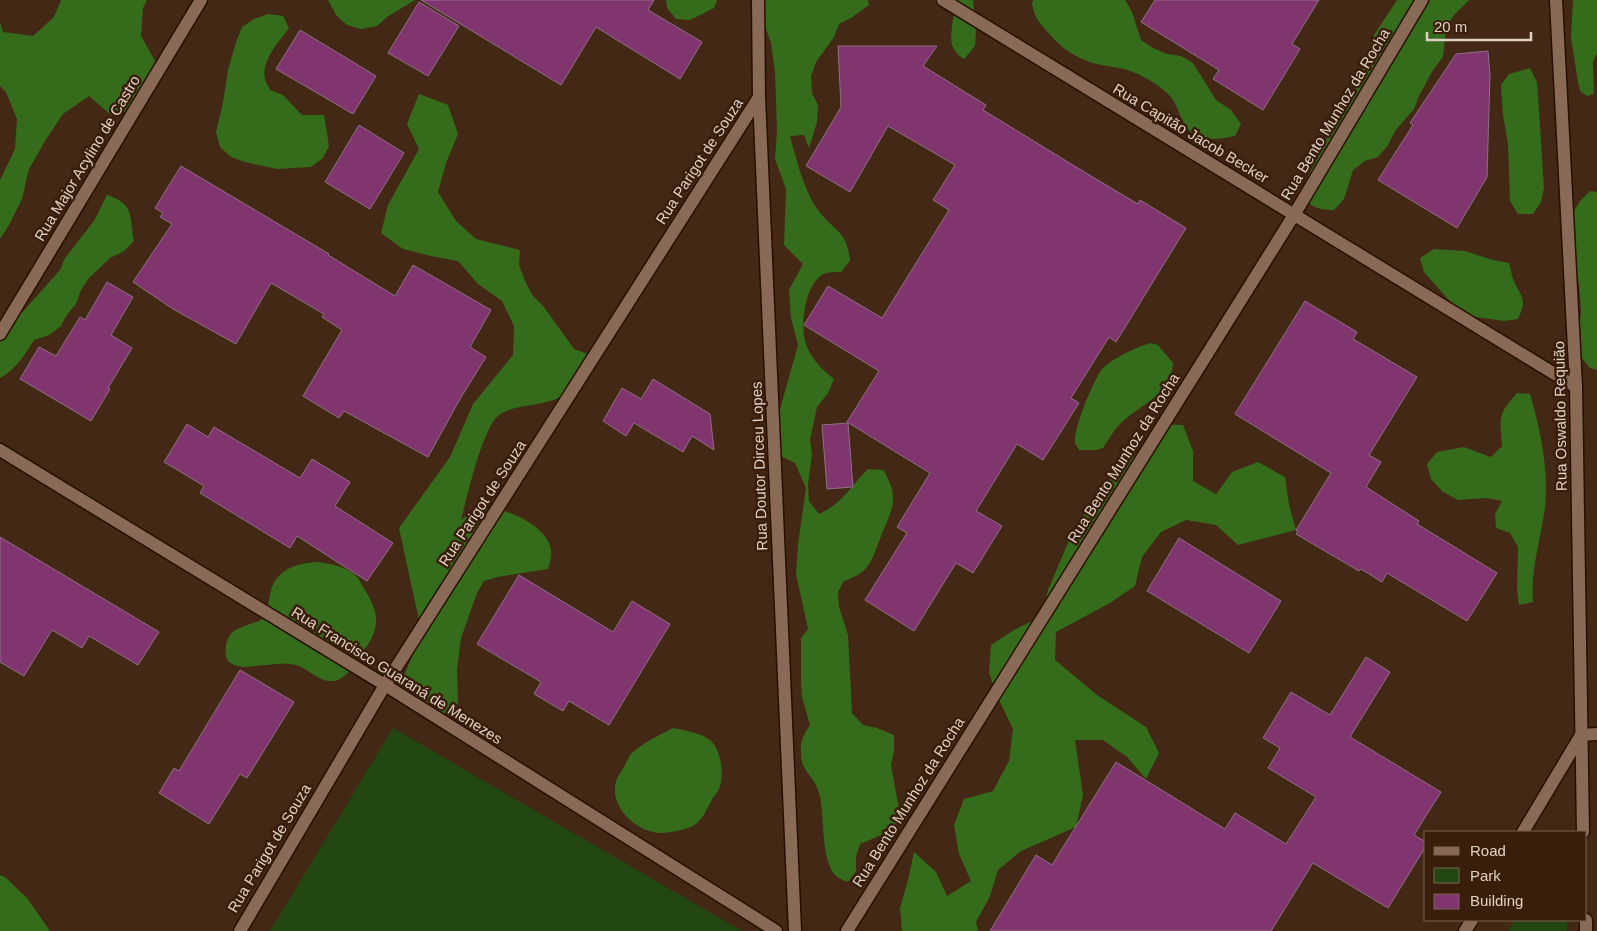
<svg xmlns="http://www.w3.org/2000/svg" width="1597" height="931" viewBox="0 0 1597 931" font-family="Helvetica,sans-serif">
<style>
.green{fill:#224711}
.forest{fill:#356c1b}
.building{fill:#80356e;stroke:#8f7085}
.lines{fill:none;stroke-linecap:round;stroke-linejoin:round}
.minor-casing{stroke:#281000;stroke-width:15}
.minor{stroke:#896a56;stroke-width:12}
.labels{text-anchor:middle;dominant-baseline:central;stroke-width:5;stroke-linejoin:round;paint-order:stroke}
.street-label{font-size:15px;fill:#e0cfc3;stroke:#381e0b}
</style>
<rect width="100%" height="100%" fill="#422815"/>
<!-- green -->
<g class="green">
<path d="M393,728L742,931H270Z"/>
<path d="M1515,920H1567V931H1508Z"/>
</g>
<!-- forest -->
<g class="forest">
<path d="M61,0H147L143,8L141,36L155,61L148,83L131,110L112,116L89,96L63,114L45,141L29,169L22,199L9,225L0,239V180L15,149L17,119L6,92L0,86V22L3,32L33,36L54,17Z"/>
<path d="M328,0H415L387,17L377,26L361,29L347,25L336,15Z"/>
<path d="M666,0H717L714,8L690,20L676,19L667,8Z"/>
<path d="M761,0H868L869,5L851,18L839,24L834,37L816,62L811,76L812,93L818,105L817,122L809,148L804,135L790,136C796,158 804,191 818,210C834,232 847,229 850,261L841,272C836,272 830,272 826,273C804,281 799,329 807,347C813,360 822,370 834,379L828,393L817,407L810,440L812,454L808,485L809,501L819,514C844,502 849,488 868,469L883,470C902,499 890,512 880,539C871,562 869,573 844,581L838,592L839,607L848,635L852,713L863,725L877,728L894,735V751L891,765L899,809L897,824L886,833L860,844L856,857V871L848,882C844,880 838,879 835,875C819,856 826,811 818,790C812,773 801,772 801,753C800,741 804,734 810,725L802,697L801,683V638L808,629L796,574L798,545L806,488L795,463L777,454L775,427L798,345L791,318L789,290L803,264L784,245L786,189L775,159L777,131L775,72L771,43L761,15Z"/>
<path d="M951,0H973L976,31L975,46L964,59C961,57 957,54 955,51C945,36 959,15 951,0Z"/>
<path d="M1033,0H1125L1132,12L1141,40L1153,48L1167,54L1181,56L1193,63L1216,100L1231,110L1241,124L1235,136C1221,139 1203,142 1191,132C1179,122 1179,103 1167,93C1156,83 1139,73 1124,69C1109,66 1094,65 1080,58C1065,51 1055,41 1045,29C1036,18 1035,17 1032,3Z"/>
<path d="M1397,0H1469L1454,15L1446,27L1443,57L1433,70L1419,96L1414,109L1395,131L1388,145L1378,157L1365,161L1353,170L1344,199L1334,210C1316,210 1310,206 1298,192L1308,182V176L1344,105L1353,94L1360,78L1374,35Z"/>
<path d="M1573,0H1597V53L1593,62L1594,94L1587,96L1580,91L1578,82L1571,37Z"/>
<path d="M268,14L283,16L289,28C279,42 261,60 265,79C266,83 269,87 270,90L283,95L302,115H324L329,146L323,158L311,167L277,169L245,162L231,157L220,147L216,132L223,102L228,70L236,42L242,27L254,19Z"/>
<path d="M1530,68L1537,82L1538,95L1544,188L1541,202L1533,214H1518L1510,201L1508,144L1503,115L1501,85L1509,74Z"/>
<path d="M419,94L448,105L458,134L446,163L438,192L456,221L476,239L520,250L519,265L525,281L533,296L544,307L574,349L588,354C582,363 574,384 568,391C552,408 517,402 499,415C482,428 467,498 461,520C465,517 469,513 474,511C495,501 540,522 549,543C553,552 551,560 548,569L497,577L484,581L477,593L461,638L457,670L458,703L452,717L446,716L409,697L403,689L404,675L422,634L399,528L450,457L473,404L513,355L514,326L502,301L478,284L458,261L431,256L403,249L381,233L388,205L419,149L407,124Z"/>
<path d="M1590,191L1597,192V370L1590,368L1581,357L1578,343L1581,311L1580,295L1576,261L1571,246L1572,214L1580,201Z"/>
<path d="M107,195C135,204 129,216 134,241L124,251L110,258L89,278L81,290L76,304L66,316L61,326L49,335L34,340C25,355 16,369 0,378V340L8,326L19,316L60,270L65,258L94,221Z"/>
<path d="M1434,249L1465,251L1493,260L1509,263C1511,268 1511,274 1513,279C1521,298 1528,298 1518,319L1504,321L1469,316L1456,308L1424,272L1420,258Z"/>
<path d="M1151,343L1158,345L1173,363C1171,395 1141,404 1121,423C1113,431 1109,439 1103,448L1096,450H1079C1078,448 1076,445 1075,443C1073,429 1094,378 1103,368C1112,359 1138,346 1151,343Z"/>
<path d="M1517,393L1530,394C1540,429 1549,469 1545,507C1541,539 1530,570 1533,602L1519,605L1517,589L1518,547L1510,533L1496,528L1495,514L1502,501L1487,498L1458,500L1443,492L1431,479L1427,464L1437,452L1464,447L1491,457L1502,446C1500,418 1497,415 1517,393Z"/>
<path d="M1157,424L1183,425L1193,451V481L1216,494L1232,472L1258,462L1285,477L1289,505L1296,530L1238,545L1216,525L1186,520L1161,532L1142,557L1135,586L1110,603L1056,632L1055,660L1097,695L1146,727L1159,753L1146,779L1127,757L1103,740H1075L1083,795L1076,827L1021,851L998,870L990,896L976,922L978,931H902L900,908L908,880L914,852L936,872L947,896L971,881L959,854L954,825L964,799L993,791L1009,761L1013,729L999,700L989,673L991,645L1014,630L1041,617L1048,590L1070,538L1101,489L1121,467L1142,449Z"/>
<path d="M318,562C331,564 347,566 357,577C360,580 362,586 365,590C381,616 380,631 360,655C353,664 349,675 338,680C322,686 310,669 296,665C282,661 258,667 243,667C238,666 232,665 228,661C223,654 226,636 234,631C243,625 256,624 266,617C268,608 269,598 271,590C278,568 298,563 318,562Z"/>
<path d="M673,728C683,730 706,734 712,742C721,752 724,773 720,786C719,791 713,796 711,802C706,810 702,821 693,826C684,830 670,833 659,833C636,831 609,807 616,781C618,776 621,771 624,767C626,763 628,758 631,754C642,743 660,735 673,728Z"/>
<path d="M0,875L5,877L27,898L50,931H0Z"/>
</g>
<!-- building -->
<g class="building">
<path d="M421,0H654L648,10L702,42L680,79L596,27L561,85Z"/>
<path d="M1155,0H1319L1292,44L1300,49L1263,110L1213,79L1219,70L1141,22Z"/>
<path d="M419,2L459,26L428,76L388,53Z"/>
<path d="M300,30L376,76L353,114L276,69Z"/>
<path d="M838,46H937L923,66L986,105L983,110L1086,173L1138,204L1140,200L1186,228L1116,342L1109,337L1071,398L1079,403L1043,460L1017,444L976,511L1002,526L973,573L956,563L914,631L865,600L907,533L897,527L930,473L847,422L879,371L804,325L828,286L882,318L949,210L933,200L955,165L888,126L850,192L806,166L841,107Z"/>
<path d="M1488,51L1490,75L1487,177L1457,228L1378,180L1413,125L1410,123L1456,54Z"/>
<path d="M359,125L404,153L370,209L325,182Z"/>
<path d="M181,166L329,254L328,255L395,296L413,265L491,310L470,347L486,357L460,399L428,457L344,411L339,418L303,396L342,330L322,317L324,314L271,283L236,344L173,309L133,282L172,224L160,217L163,213L155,208Z"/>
<path d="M107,282L133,297L111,335L132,348L108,388L110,389L91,421L20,379L39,347L56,356L80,317L85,320Z"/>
<path d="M1305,301L1357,332L1353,339L1417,377L1369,455L1381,462L1366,487L1419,521L1417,524L1497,573L1467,621L1387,573L1382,582L1361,569L1359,571L1296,534L1298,531L1296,530L1331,473L1235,414Z"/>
<path d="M653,379L710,414L714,450L692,436L683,452L634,423L626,436L603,421L622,388L641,399Z"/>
<path d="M848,423L853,487L827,489L822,425Z"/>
<path d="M187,424L208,437L214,427L300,478L312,459L350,482L335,506L393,543L367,581L297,536L290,548L200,493L204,486L164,462Z"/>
<path d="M0,537L159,632L138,665L89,636L82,648L52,630L24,676L0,662Z"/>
<path d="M1179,538L1281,601L1249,653L1147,591Z"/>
<path d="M519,575L613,632L632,601L670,624L609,725L569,701L563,711L534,694L541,682L477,644Z"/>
<path d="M1366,657L1390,672L1350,737L1441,792L1414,835L1426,842V846L1388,908L1313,863L1271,931H990L1036,855L1052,865L1116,762L1225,829L1235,813L1286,844L1316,797L1268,768L1280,748L1263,738L1291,692L1330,715Z"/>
<path d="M240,670L294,702L247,778L240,774L209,824L159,793L174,768L179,771Z"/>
</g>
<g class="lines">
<!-- minor casing -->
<g class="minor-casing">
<g id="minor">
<path d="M758,0L759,97L795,931"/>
<path d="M943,0L1576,387"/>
<path d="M1556,0L1576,387L1583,832"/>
<path d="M0,334L201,0"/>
<path d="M0,450L385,685L776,931"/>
<path d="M1523,832L1581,735L1597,734"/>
<path d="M1586,920V931"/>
<path d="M240,931L385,685L759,97"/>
<path d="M847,931L1294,215L1422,0"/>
<path d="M1465,931L1472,920"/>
</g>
</g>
<!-- minor -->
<use href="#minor" class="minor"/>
</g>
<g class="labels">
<!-- street labels -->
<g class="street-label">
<text transform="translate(1335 114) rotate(-59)">Rua Bento Munhoz da Rocha</text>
<text transform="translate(1191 133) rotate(31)">Rua Capitão Jacob Becker</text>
<text transform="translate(87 158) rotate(-59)">Rua Major Acylino de Castro</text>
<text transform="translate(699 161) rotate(-57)">Rua Parigot de Souza</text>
<text transform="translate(1560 416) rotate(-91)">Rua Oswaldo Requião</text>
<text transform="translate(1123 458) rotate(-58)">Rua Bento Munhoz da Rocha</text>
<text transform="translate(759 466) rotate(-92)">Rua Doutor Dirceu Lopes</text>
<text transform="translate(482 503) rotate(-57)">Rua Parigot de Souza</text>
<text transform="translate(397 675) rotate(32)">Rua Francisco Guaraná de Menezes</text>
<text transform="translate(908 802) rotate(-58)">Rua Bento Munhoz da Rocha</text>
<text transform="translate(269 848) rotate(-59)">Rua Parigot de Souza</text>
</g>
</g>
<!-- legend -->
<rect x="1424" y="831" width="162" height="90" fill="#381e0b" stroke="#7b6555"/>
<rect x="1434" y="847" width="25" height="8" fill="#896a56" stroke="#7b6555"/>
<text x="1470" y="856" font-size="15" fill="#e0cfc3">Road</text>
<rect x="1434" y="868" width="25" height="15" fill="#224711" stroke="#7b6555"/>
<text x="1470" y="881" font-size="15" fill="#e0cfc3">Park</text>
<rect x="1434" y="894" width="25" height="15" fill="#80356e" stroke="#7b6555"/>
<text x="1470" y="906" font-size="15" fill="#e0cfc3">Building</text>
<!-- scale -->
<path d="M1427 32v8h104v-8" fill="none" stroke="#e0cfc3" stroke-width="2.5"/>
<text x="1434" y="32" font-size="15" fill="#e0cfc3" stroke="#381e0b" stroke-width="4" paint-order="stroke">20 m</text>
</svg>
